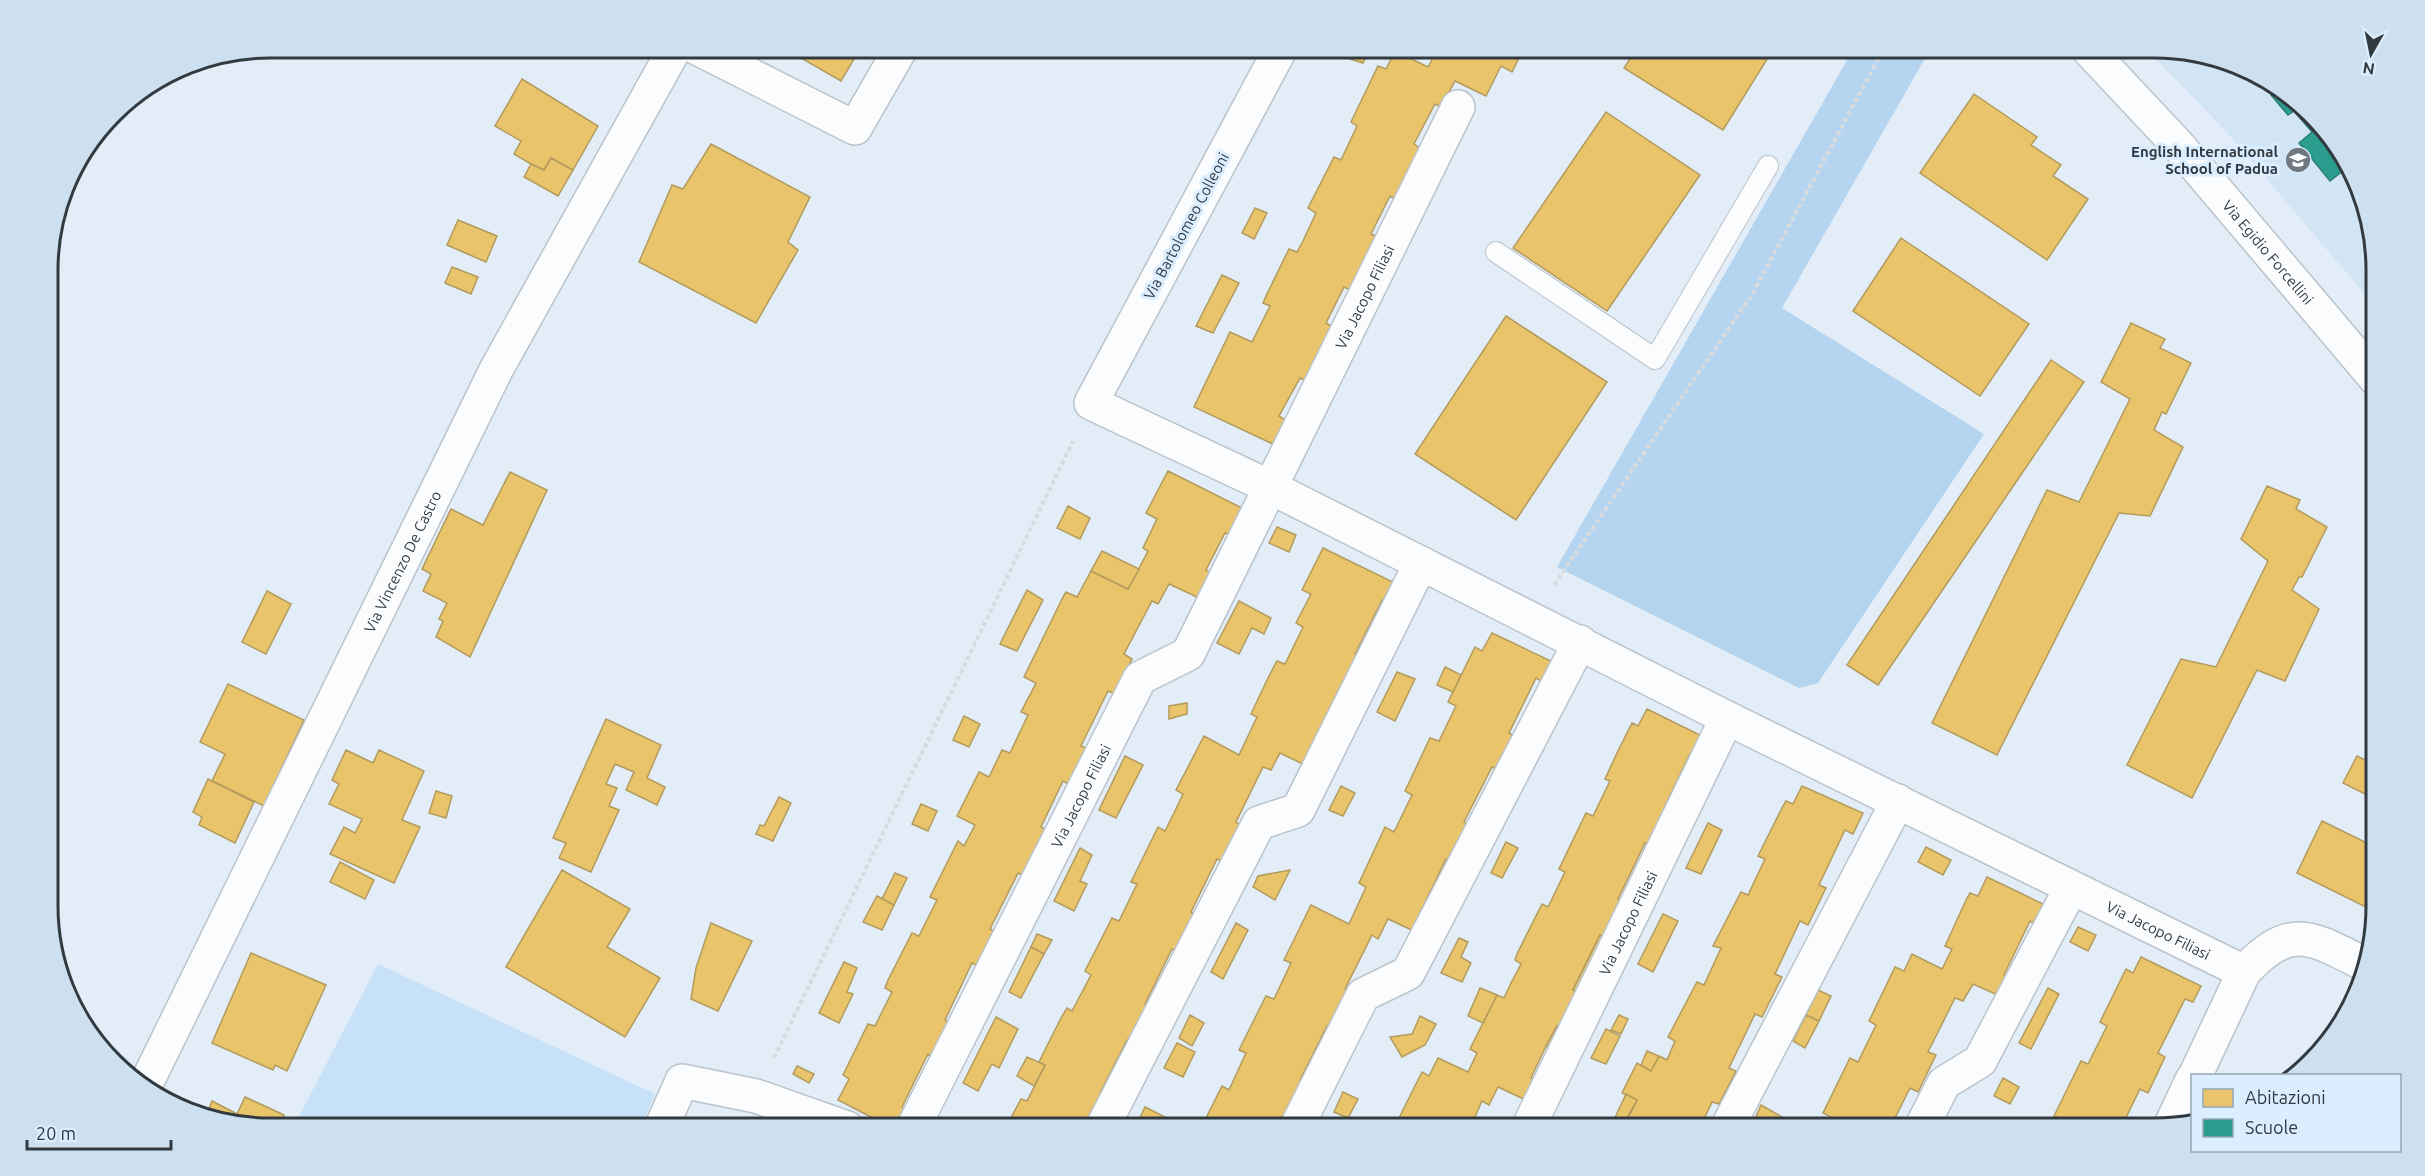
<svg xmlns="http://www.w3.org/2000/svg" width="2425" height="1176" viewBox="0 0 2425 1176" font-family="Ubuntu,sans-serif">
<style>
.built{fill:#d2e5f4}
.green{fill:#c7e1f9}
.forest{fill:#b4d4f0}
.homes{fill:#e9c46a;stroke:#b29b5d;stroke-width:1.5}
.schools{fill:#2a9d8f;stroke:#2c7f77;stroke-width:1.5}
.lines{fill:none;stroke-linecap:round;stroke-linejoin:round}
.service-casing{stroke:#bbc3ca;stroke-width:22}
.minor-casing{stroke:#bbc3ca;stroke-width:36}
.tertiary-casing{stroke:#bbc3ca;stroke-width:36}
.path{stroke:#d8dbde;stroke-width:4;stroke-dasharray:4.5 3;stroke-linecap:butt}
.service{stroke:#fbfcfe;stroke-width:20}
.minor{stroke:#fbfcfe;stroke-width:33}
.tertiary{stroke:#fbfcfe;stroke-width:33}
.labels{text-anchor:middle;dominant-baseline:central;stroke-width:6;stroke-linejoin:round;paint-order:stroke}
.poi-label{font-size:15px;font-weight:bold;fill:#323a40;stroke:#dbeeff;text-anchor:end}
.street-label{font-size:15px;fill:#323a40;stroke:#dbeeff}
.rim{fill:none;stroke:#323a40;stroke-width:3}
</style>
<rect width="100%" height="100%" fill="#e3edf7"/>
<!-- built -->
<path class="built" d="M2144,48H2155L2253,71L2331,135L2360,186L2375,242V306L2224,129Z"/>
<!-- green -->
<path class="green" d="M378,964L655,1094L640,1128H293Z"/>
<!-- forest -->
<path class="forest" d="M1854,48H1931L1782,308L1984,434L1818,683L1799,688L1557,567Z"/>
<!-- homes -->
<g class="homes">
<path d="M807,48H835L854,59L841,81L801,58Z"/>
<path d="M835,48H860L854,59Z"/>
<path d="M1333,48H1370L1363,63L1331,53Z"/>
<path d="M1433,48H1524L1512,72L1501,66L1486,96L1455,81L1441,107L1435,104L1414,144L1420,148L1395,199L1390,196L1371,234L1376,236L1350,290L1344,287L1326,323L1333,327L1306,381L1300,378L1279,416L1287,421L1275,445L1194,407L1230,332L1252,342L1270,306L1263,303L1266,296L1289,249L1297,252L1303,241L1316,213L1308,208L1334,157L1341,160L1357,126L1351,122L1378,66L1386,69L1395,51L1428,67L1437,50Z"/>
<path d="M1637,48H1774L1723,130L1624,68Z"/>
<path d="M522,79L598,126L573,170L551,158L544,170L531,164L514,154L521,141L495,126Z"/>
<path d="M1974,94L2037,137L2031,145L2061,165L2053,176L2088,199L2047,260L1920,173Z"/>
<path d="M1606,112L1700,175L1607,311L1513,248Z"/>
<path d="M711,144L810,197L788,242L798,250L756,323L639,262L672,185L683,189Z"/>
<path d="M551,158L573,170L558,196L524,177L531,164L544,170Z"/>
<path d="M1255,208L1267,213L1254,239L1242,233Z"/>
<path d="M458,220L497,236L486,262L447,245Z"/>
<path d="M1901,238L2029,324L1980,396L1853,311Z"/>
<path d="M452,267L478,277L471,294L445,283Z"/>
<path d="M1222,275L1239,283L1213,333L1196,326Z"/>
<path d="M1506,316L1607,382L1516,520L1415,454Z"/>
<path d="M2131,323L2165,339L2160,348L2191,363L2166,414L2162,412L2154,430L2183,447L2150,516L2119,513L1997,755L1932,723L2047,490L2079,502L2088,484L2130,399L2101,382Z"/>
<path d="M2051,360L2084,382L1878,685L1847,665Z"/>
<path d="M1168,471L1244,509L1231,535L1225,533L1206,570L1212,574L1199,598L1169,584L1158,604L1152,601L1124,654L1132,659L1115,694L1108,691L1081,746L1088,749L1070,785L1063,781L1041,827L1047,830L1025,876L1018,873L990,929L996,932L980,967L972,963L945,1020L952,1023L935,1058L928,1054L902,1107L909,1110L900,1128H892L838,1100L849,1079L843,1075L868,1024L875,1026L892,992L885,988L888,980L912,933L919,936L937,900L930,897L958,841L964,846L975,825L957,816L979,772L989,777L1002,750L1010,753L1028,715L1021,712L1036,683L1024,677L1063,597L1066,592L1077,597L1091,571L1128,589L1148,551L1143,548L1157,519L1146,513Z"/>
<path d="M510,472L547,490L470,657L436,637L443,621L439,619L447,603L423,591L431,574L422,569L451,509L483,525Z"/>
<path d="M2267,486L2300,500L2296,509L2327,527L2302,577H2299L2292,590L2319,609L2285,681L2257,670L2192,798L2127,765L2181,659L2216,667L2268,561L2241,539Z"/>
<path d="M1068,506L1090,518L1080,539L1057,528Z"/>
<path d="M1277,527L1296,535L1289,552L1269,543Z"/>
<path d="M1323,548L1399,585L1390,604L1382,600L1355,654L1363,657L1344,696L1337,693L1312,745L1319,748L1309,767L1280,753L1271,770L1263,767L1236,822L1242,826L1224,862L1217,859L1191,912L1198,915L1179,952L1172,949L1145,1004L1152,1006L1133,1043L1127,1040L1100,1093L1107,1097L1092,1128L1006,1127L1021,1099L1027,1101L1045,1065L1039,1062L1061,1018L1067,1008L1072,1011L1091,975L1085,971L1112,918L1119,921L1137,884L1131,882L1158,827L1165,831L1174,813L1183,794L1176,790L1204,736L1239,755L1257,717L1251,714L1268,678L1277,661L1285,664L1303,627L1296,623L1311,594L1302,590Z"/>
<path d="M1102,551L1139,569L1128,589L1091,571Z"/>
<path d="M1027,590L1043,600L1017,651L1000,644Z"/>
<path d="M267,591L291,604L266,654L242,642Z"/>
<path d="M1239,601L1271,618L1264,634L1252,628L1239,654L1217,643Z"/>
<path d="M1492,633L1553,662L1543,682L1536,678L1509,733L1516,737L1498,770L1492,767L1464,822L1471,826L1453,862L1446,859L1420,913L1426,916L1418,933L1388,919L1378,939L1372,935L1345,989L1353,993L1334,1030L1327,1026L1300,1080L1307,1083L1290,1119L1282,1116L1276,1128H1201L1222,1086L1229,1090L1246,1053L1239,1050L1266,996L1274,999L1291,963L1284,960L1311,905L1349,924L1366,887L1359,883L1385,827L1394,832L1412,795L1405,791L1430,738L1439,741L1456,706L1448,702L1475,647L1482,651Z"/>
<path d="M2376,666V688L2366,680Z"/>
<path d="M1445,667L1461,675L1453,692L1437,685Z"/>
<path d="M1397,672L1415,679L1395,721L1377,712Z"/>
<path d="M228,684L304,720L264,806L212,781L225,754L200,742Z"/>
<path d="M1187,703V714L1169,719V706Z"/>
<path d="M1647,709L1706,738L1697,757L1690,754L1664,808L1671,811L1654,847L1645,843L1618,899L1626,903L1608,939L1600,935L1573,990L1581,994L1565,1029L1557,1026L1546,1046L1531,1078L1539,1083L1530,1102L1498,1087L1489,1105L1482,1101L1470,1128H1398L1395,1126L1422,1072L1429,1076L1438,1058L1468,1072L1477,1053L1470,1049L1497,995L1504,998L1511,983L1521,964L1515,960L1517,954L1542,904L1548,907L1565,872L1559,869L1586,813L1593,816L1610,781L1605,779L1617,753L1632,723L1638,726Z"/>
<path d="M964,716L980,724L969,747L953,740Z"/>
<path d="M606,719L661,745L647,778L665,787L657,805L626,790L634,772L615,764L606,784L617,788L609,806L619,810L591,872L559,858L566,843L553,838Z"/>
<path d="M346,750L373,763L379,750L424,771L402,820L420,827L394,883L330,854L344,827L355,833L362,819L329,804L339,784L332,780Z"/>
<path d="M1125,756L1143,765L1116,818L1099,810Z"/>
<path d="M2357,756L2377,766V800L2343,783Z"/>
<path d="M208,779L254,802L235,843L199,825L202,817L193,812Z"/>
<path d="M1341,786L1355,793L1343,816L1329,810Z"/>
<path d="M1802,786L1863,813L1853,834L1845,830L1819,885L1826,888L1808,925L1800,921L1775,974L1782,977L1762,1017L1755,1014L1729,1068L1736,1071L1719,1104L1712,1102L1700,1128H1623L1637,1100L1622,1093L1637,1063L1651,1071L1659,1056L1667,1060L1675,1041L1668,1037L1697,982L1704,985L1721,948L1713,946L1741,892L1748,895L1765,859L1758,856L1783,806L1786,801L1793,804Z"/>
<path d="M436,791L452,796L446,818L429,813Z"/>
<path d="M779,797L791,803L773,841L756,834L760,825L764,826Z"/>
<path d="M921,804L937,811L928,831L912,824Z"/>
<path d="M2322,821L2377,848L2376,912L2297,873Z"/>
<path d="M1708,823L1722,830L1701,874L1686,868Z"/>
<path d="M1506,842L1518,848L1502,878L1491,873Z"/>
<path d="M1926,847L1951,860L1943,875L1918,862Z"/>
<path d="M1080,848L1092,855L1080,881L1087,884L1074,911L1054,901Z"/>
<path d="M340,862L374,880L365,899L330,882Z"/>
<path d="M562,870L630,909L607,947L660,978L625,1037L506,967Z"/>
<path d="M1290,870L1275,900L1253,887L1258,876Z"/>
<path d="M895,873L907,878L894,905L882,899Z"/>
<path d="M1987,877L2045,905L2036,925L2030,921L2004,975L2012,978L2002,997L1973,984L1963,1001L1955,998L1928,1052L1936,1055L1918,1092L1910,1088L1890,1128H1826L1831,1117L1823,1113L1850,1058L1858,1062L1876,1025L1869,1021L1895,967L1904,971L1912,954L1942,969L1952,949L1945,946L1967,898L1970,893L1978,896Z"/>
<path d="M877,896L894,905L882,930L863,922Z"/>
<path d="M1663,914L1678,921L1653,972L1638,964Z"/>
<path d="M711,923L752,941L718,1011L691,999L696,968Z"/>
<path d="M1236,923L1248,930L1223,979L1211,972Z"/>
<path d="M2078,927L2096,935L2088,951L2070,942Z"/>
<path d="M1037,934L1052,940L1044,954L1031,947Z"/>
<path d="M1600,935L1608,939L1581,994L1573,990Z"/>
<path d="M1459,938L1468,942L1461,957L1471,963L1462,982L1441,973Z"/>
<path d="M1031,947L1044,954L1021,998L1009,992Z"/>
<path d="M251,953L326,985L287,1071L275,1065L273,1070L212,1043Z"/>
<path d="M2141,957L2201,986L2193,1002L2185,999L2158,1053L2165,1057L2148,1093L2140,1089L2121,1128H2057L2061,1119L2054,1116L2081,1061L2088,1064L2107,1026L2100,1022L2126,969L2133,973Z"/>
<path d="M844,962L857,968L847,992L853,994L839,1023L819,1013Z"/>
<path d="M1480,988L1497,995L1483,1023L1468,1016Z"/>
<path d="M2048,988L2059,994L2031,1049L2019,1043Z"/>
<path d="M1818,990L1831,996L1819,1021L1806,1015Z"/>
<path d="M1190,1015L1204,1023L1192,1046L1179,1038Z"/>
<path d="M1619,1015L1628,1019L1621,1034L1611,1030Z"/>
<path d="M1806,1015L1819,1021L1805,1048L1793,1041Z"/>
<path d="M1420,1016L1436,1024L1425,1045L1402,1057L1390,1037L1412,1034Z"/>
<path d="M996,1017L1018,1029L999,1068L992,1064L978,1091L963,1083Z"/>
<path d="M1557,1026L1565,1029L1554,1051L1546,1046Z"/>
<path d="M1606,1029L1620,1036L1606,1064L1591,1058Z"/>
<path d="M1177,1043L1195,1052L1183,1077L1164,1068Z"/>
<path d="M1647,1051L1659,1056L1651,1071L1641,1065Z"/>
<path d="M1027,1057L1045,1065L1034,1086L1017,1076Z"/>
<path d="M797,1066L814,1074L809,1083L793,1074Z"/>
<path d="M2003,1078L2019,1087L2010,1104L1994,1096Z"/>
<path d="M1343,1092L1358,1099L1348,1118L1334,1112Z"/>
<path d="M1626,1094L1637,1100L1621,1128L1612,1124Z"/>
<path d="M245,1097L284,1115L279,1128H272L237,1114Z"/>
<path d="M212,1101L237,1114L272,1128L207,1113Z"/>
<path d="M191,1105L208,1111L207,1113L189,1109Z"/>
<path d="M1761,1105L1782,1117L1777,1128H1751Z"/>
<path d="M1145,1107L1177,1123L1174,1128H1135Z"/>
</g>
<!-- schools -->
<path class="schools" d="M2276,90L2331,135L2349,166L2330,181L2299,143L2312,132L2294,111L2288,115L2271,95Z"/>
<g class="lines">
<!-- service casing -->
<g class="service-casing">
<path id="service" d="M1496,252L1655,359L1768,166"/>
</g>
<!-- minor casing -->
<g class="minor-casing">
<g id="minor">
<path d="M697,48L855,128L901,48"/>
<path id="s1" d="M1281,48L1091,403L1268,486L1727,718L2244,972"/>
<path d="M2195,1076L2244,972C2290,922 2311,937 2364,964"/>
<path id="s2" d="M146,1084L496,370L675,48"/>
<path d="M2170,1127L2192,1080"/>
<path d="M661,1128L682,1081L756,1096L847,1128"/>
<path id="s3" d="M913,1128L1140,678L1188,654L1458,107"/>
<path d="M1102,1128L1259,823L1298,810L1421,563"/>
<path d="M1296,1128L1363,995L1408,973L1580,642"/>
<path id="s4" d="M1528,1128L1727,718"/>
<path d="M1727,1128L1898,801"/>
<path d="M1921,1128L1944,1083L1980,1061L2071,888"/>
</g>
</g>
<!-- tertiary casing -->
<g class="tertiary-casing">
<g id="tertiary">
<path id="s5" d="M2087,48L2177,144L2376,379"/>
</g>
</g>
<!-- path -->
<g class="path">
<path d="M1554,585L1753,293L1884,48"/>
<path d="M774,1058L1073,441"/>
</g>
<!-- service -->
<use href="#service" class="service"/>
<!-- minor -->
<use href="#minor" class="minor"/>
<!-- tertiary -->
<use href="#tertiary" class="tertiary"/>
</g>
<!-- icons -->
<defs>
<g id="school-disc" transform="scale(1.35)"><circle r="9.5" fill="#707980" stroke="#dbeeff"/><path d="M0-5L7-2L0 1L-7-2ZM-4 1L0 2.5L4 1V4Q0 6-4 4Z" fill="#fff"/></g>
</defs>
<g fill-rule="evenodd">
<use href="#school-disc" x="2298" y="160"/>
</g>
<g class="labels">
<!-- poi labels -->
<g class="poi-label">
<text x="2278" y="151">English International<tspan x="2278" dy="17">School of Padua</tspan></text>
</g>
<!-- street labels -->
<g class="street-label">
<text transform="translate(1186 226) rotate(-62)">Via Bartolomeo Colleoni</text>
<text stroke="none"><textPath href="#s5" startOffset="273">Via Egidio Forcellini</textPath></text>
<text stroke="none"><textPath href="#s3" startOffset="956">Via Jacopo Filiasi</textPath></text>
<text stroke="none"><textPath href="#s2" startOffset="582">Via Vincenzo De Castro</textPath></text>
<text stroke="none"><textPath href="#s3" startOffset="372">Via Jacopo Filiasi</textPath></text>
<text stroke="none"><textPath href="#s4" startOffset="228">Via Jacopo Filiasi</textPath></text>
<text stroke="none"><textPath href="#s1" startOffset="1593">Via Jacopo Filiasi</textPath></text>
</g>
</g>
<!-- crop -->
<path d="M0 0H2425V1176H0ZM270 58H2154A212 212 0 0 1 2366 270V906A212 212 0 0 1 2154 1118H270A212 212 0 0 1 58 906V270A212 212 0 0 1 270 58Z" fill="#cde0f0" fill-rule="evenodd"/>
<path class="rim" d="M270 58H2154A212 212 0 0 1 2366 270V906A212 212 0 0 1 2154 1118H270A212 212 0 0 1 58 906V270A212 212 0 0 1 270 58Z"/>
<!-- legend -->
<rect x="2191" y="1074" width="210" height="78" fill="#dbeeff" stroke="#97a6b3" stroke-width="1.5"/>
<rect x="2203" y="1089" width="30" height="18" fill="#e9c46a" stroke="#97a6b3" stroke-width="1.5"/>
<text x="2245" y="1104" font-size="18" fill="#323a40">Abitazioni</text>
<rect x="2203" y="1119" width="30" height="18" fill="#2a9d8f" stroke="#97a6b3" stroke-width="1.5"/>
<text x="2245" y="1134" font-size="18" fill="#323a40">Scuole</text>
<!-- north arrow -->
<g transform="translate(2371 54) rotate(189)" stroke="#dbeeff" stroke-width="4.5" paint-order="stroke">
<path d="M0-4.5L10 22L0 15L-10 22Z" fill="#323a40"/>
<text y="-9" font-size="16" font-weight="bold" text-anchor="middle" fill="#323a40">N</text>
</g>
<!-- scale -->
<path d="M27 1140v9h144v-9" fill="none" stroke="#323a40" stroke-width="3"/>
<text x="36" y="1140" font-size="18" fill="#323a40" stroke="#dbeeff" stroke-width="4.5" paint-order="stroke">20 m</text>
</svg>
